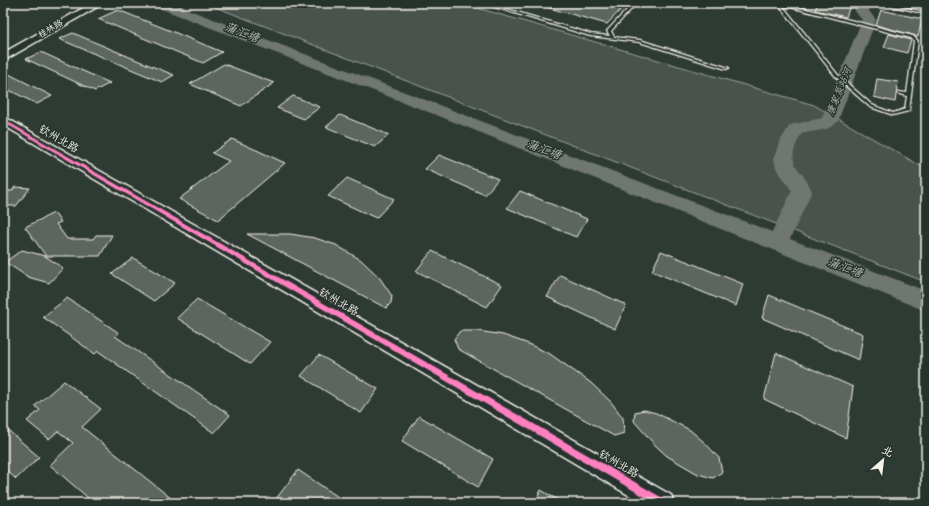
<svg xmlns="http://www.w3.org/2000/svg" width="929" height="506" viewBox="0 0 929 506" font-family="'Gochi Hand','LXGW WenKai TC',sans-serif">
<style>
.green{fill:#48524c;stroke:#9ea29a}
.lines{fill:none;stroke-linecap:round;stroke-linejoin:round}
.stream{stroke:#a4a8a0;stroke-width:2.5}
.river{fill:#6f7770;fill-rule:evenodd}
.building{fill:#5c655e;stroke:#f4f1e8}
.lane-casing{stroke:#f4f1e8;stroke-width:2.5}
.secondary-casing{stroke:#f4f1e8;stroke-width:3}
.lane{fill:#26332d;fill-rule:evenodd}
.secondary{fill:#26332d;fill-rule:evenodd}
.cycleway-casing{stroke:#26332d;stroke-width:2}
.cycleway{fill:#ff80c0;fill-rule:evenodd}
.labels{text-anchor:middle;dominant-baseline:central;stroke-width:3;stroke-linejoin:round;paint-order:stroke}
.far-street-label{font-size:9px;fill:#f4f1e8;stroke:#26332d}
.far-water-label{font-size:10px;font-style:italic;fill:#b8bab2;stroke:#26332d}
.street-label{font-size:11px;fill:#f4f1e8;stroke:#26332d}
.water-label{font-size:12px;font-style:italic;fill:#b8bab2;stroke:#26332d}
</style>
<rect width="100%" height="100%" fill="#2e3b34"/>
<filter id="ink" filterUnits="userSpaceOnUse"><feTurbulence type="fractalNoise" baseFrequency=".025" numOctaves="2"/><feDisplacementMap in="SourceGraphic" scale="8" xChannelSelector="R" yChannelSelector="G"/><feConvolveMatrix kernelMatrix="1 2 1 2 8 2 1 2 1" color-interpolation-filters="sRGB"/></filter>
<g filter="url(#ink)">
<!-- green -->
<path class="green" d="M205,3H460L814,105L926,169V282Z"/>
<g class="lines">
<!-- stream -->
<path class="stream" d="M173,9L186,3"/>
<!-- river -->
<path class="river" d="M152,3H171L772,232L792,191L776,168L774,158L779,143L790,125L822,118L862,20L855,11L857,3H871L869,11L876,20L838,121C831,131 813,131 802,133C783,166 800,164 812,191L790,239L926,291V311L439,116L154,6Z"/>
</g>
<!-- building -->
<g class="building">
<path d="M542,3H627L607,24L542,6Z"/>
<path d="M818,3H851L846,17L815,10Z"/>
<path d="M118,10L176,33L222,52L203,63L98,19Z"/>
<path d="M881,10L922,19L918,37L913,35L876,25Z"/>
<path d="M73,33L139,61L174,75L162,82L59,39Z"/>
<path d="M889,34L911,40L907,53L884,47Z"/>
<path d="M41,52L65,63L110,83L95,91L26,59Z"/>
<path d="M224,64L274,83L241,106L190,84Z"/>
<path d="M3,71L52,96L37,104L3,87Z"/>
<path d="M877,79L898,82L895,102L874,97Z"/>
<path d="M293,96L320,107L304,119L277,108Z"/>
<path d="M340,115L389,135L375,147L326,127Z"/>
<path d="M232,139L285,163L218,220L179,199L229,161L212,153Z"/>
<path d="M439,155L498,179L485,195L425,169Z"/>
<path d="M347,178L394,199L376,218L328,196Z"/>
<path d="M15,187L30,188L16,206H3V191H12Z"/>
<path d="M520,191L587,219L576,237L507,208Z"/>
<path d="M54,213L61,222L56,224L67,239H93L96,235H112L100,256H46L25,227Z"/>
<path d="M247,234H290L315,238L336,245L361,260L379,277L392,296L391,303L386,308Z"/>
<path d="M22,250L45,256L63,268L49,283L28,277L5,262Z"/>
<path d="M432,251L502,285L487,307L416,271Z"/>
<path d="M661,251L743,284L736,306L652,271Z"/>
<path d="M133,258L175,283L154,301L112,274Z"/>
<path d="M560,275L626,305L615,329L547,297Z"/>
<path d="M769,295L863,334L859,360L762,318Z"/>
<path d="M67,298L119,333L115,336L230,415L214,433L98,351L95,354L43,317Z"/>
<path d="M197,299L270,342L250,364L177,318Z"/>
<path d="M460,331H478L503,335L526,343L550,354L591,383L611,402L623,418L624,433L614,436L458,349L454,339Z"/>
<path d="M776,353L853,387L846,438L764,399Z"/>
<path d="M319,355L378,389L361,413L301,376Z"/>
<path d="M64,381L101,409L82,427L177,503H94L50,465L73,443L58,431L49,439L27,421L40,410L35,406Z"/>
<path d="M644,410L656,413L690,430L705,443L719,458L722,472L713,478L698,474L667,456L654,444L634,421L635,412Z"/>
<path d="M419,416L493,459L478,487L402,441Z"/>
<path d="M3,426L39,457L16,479L3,467Z"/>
<path d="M298,470L347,503H273Z"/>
<path d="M541,490L563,503H535Z"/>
</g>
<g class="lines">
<!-- lane casing -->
<g class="lane-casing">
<g id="lane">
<path d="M481,3H487L591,34L610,36L607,31L608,30L633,3H637L611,31L614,37L640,40L729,68L726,69L639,42L590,36Z"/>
<path d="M776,3H783L913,36L918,41L909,111L893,115L870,107L836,77L778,4ZM782,5L911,38L914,41L907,93L899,92L897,93L907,96L905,109L893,113L872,105L838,75Z"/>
<path d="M880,3H886L924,12L922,13Z"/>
</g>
</g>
<!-- secondary casing -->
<g class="secondary-casing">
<g id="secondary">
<path d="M92,3H104L3,61V53Z"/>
<path d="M3,116L671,495L674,503H642L3,125Z"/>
</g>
</g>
<!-- lane -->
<use href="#lane" class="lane"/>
<!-- secondary -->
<use href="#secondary" class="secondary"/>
<!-- cycleway casing -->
<g class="cycleway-casing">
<path id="cycleway" d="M3,119L666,500L667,503H655L3,122Z"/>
</g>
<!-- cycleway -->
<use href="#cycleway" class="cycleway"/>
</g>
</g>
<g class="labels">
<!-- far-street labels -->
<g class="far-street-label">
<text transform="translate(51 30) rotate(-30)">桂林路</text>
</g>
<!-- far-water labels -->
<g class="far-water-label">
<text transform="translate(840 92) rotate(-68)">唐家泵站河</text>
</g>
<!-- street labels -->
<g class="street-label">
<text transform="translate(58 140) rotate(30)">钦州北路</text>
<text transform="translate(338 303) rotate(30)">钦州北路</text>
<text transform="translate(618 465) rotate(30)">钦州北路</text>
</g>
<!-- water labels -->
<g class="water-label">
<text transform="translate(241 34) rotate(21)">蒲汇塘</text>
<text transform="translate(543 151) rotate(21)">蒲汇塘</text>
<text transform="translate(844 269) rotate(21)">蒲汇塘</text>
</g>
</g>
<!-- margin -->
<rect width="929" height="506" fill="none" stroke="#26332d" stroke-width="16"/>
<rect x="8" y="8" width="913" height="490" fill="none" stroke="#f4f1e8" stroke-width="1.5" filter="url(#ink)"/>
<!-- north arrow -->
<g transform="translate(883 460) rotate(28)" stroke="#26332d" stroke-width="3" paint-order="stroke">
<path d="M0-3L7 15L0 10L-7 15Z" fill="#f4f1e8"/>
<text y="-6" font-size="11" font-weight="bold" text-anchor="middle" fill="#f4f1e8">北</text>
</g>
</svg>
